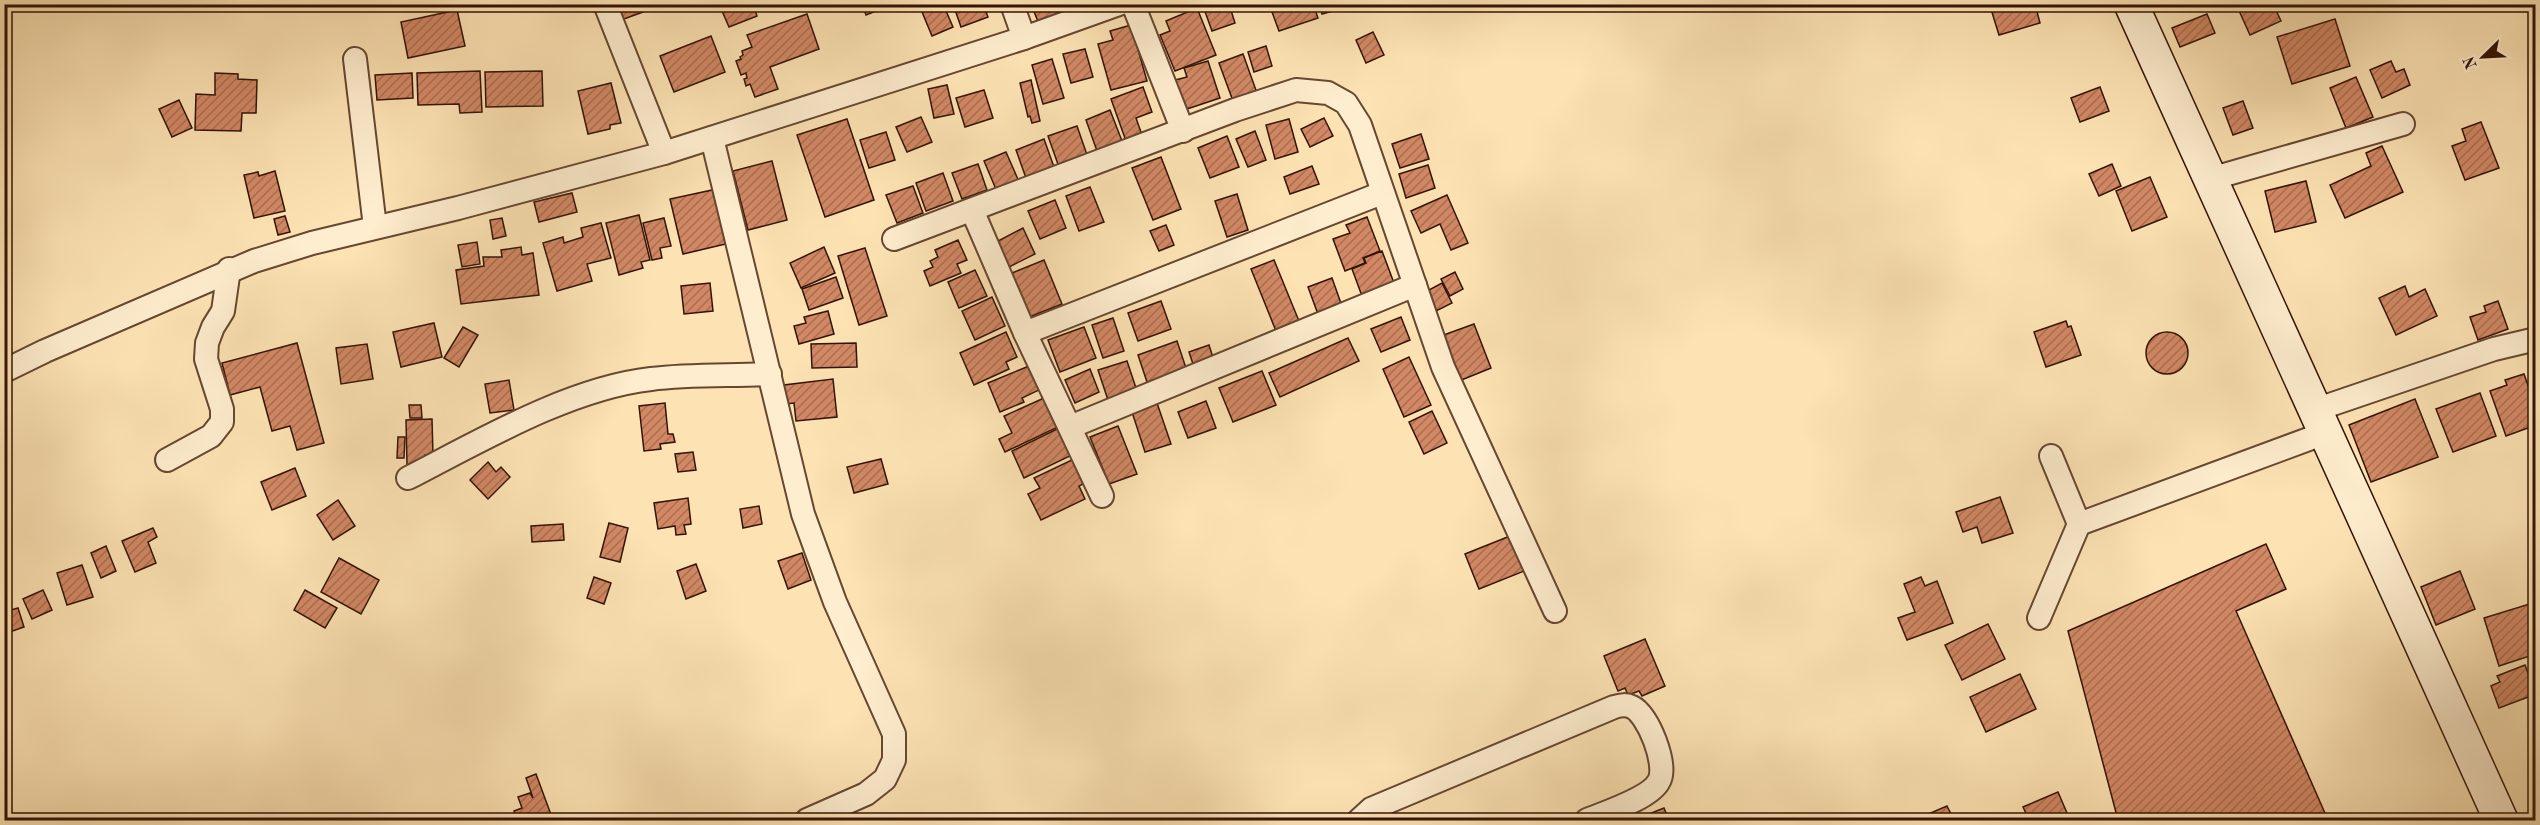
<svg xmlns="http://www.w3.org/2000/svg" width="2540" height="825" viewBox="0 0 2540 825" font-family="'Old Standard TT',serif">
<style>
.building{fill:url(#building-hatch);stroke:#331304;stroke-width:1.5}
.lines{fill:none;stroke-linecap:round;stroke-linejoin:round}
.street-casing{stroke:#664730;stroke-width:26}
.secondary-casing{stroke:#331304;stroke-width:36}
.street{stroke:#feedce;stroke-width:22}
.secondary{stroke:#feedce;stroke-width:33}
</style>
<defs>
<pattern id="building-hatch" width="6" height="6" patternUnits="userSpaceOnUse" patternTransform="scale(1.5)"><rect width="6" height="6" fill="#d28865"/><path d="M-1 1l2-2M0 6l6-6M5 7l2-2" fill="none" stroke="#ab6e51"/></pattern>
</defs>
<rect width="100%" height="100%" fill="#fde3b4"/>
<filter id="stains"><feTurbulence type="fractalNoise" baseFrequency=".00333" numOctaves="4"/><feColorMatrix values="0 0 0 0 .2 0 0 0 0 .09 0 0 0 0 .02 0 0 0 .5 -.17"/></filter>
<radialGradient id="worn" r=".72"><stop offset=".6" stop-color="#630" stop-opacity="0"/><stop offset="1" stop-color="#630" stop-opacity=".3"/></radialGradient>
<!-- building -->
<g class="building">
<path d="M640,4L643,12L621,20L616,5Z"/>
<path d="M719,4H753L757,16L729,27Z"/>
<path d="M862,4H880L881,9L866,15Z"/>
<path d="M926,4H943L953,27L932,36L920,7Z"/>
<path d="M953,4H983L988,17L961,27Z"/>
<path d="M1031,4H1056L1061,16L1039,24Z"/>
<path d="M1208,4H1229L1235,23L1212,31L1203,6Z"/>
<path d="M1269,4H1313L1318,18L1279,31Z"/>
<path d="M1319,4H1346L1347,7L1322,14Z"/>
<path d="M1994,4H2035L2040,23L1999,35L1990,6Z"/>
<path d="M2236,4H2273L2281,21L2250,35Z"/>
<path d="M1197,8L1216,55L1175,71L1160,35L1170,31L1166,21Z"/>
<path d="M457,10L465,46L408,58L401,22Z"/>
<path d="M807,14L819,49L770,67L778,89L755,97L750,84L746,86L744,79L747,78L746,73L741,75L736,61L741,59L740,57L743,55L742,51L752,47L747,35Z"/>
<path d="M2207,14L2215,33L2180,47L2172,28Z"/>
<path d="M2335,19L2350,66L2292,84L2277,37Z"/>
<path d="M1131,25L1147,81L1111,90L1098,44L1113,40L1110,31Z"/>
<path d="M1373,32L1384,55L1366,63L1356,40Z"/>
<path d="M711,36L725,72L674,92L660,56Z"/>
<path d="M1266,46L1272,66L1254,72L1248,52Z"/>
<path d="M1085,49L1093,77L1071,83L1063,54Z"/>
<path d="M1243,54L1257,93L1233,101L1219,63Z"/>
<path d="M1052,59L1064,98L1043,104L1032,65Z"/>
<path d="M1208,61L1220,98L1184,110L1175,80L1187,77L1184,68Z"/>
<path d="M2391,61L2396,72L2404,69L2410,85L2382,98L2370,70Z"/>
<path d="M480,71L482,112L460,113L459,104L418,105L417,73Z"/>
<path d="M542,71L543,106L486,107L485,72Z"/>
<path d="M215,73L238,74V79L257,80L256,113H242L241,131L195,130L196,94L215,95Z"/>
<path d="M412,73L413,98L377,100L375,75Z"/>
<path d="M2356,77L2373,117L2346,128L2330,88Z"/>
<path d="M1031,80L1040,121L1032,123L1030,116L1028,117L1020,83Z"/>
<path d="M611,83L621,123L610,125V129L588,134L578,91Z"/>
<path d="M947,85L954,114L934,118L928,89Z"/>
<path d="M1143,87L1152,112L1136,118L1142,135L1126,141L1111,99Z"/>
<path d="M2100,87L2109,111L2080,122L2071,98Z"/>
<path d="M984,90L993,118L965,127L956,98Z"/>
<path d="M179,100L192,128L172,137L159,109Z"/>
<path d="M2243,101L2253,128L2233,135L2223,108Z"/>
<path d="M1110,110L1122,141L1097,151L1086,120Z"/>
<path d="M921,117L932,142L907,152L896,127Z"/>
<path d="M1324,118L1333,136L1310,147L1301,129Z"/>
<path d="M847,119L874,200L825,217L797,135Z"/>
<path d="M1289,119L1298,152L1275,159L1266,125Z"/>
<path d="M2481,122L2499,168L2465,180L2452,146L2466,141L2462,129Z"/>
<path d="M1077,126L1087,155L1060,170L1048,136Z"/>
<path d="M1255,131L1266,160L1248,167L1236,139Z"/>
<path d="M886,132L895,160L869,168L860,140Z"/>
<path d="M1421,134L1429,159L1400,168L1392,144Z"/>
<path d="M1227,136L1239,167L1210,178L1198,148Z"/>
<path d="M1044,139L1054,167L1026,178L1016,150Z"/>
<path d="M2382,146L2403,192L2345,218L2330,185L2371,166L2366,153Z"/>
<path d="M1006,152L1020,184L998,194L984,161Z"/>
<path d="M1161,157L1181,209L1153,220L1132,168Z"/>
<path d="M772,161L787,220L748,230L733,171Z"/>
<path d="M978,164L987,190L962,199L952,173Z"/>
<path d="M2112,164L2121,186L2099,196L2089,174Z"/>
<path d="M1428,165L1435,188L1406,198L1399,174Z"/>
<path d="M1312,166L1319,184L1290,194L1284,177Z"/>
<path d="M275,171L285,211L254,218L244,175L258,172L259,176Z"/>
<path d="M943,173L953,201L926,211L916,183Z"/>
<path d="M2150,177L2167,217L2132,231L2116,191Z"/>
<path d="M2306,181L2316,222L2275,232L2265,191Z"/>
<path d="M913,186L923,213L897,223L886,195Z"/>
<path d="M1090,187L1104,222L1079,231L1066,196Z"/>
<path d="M717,189L730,243L683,254L670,199Z"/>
<path d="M572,193L577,212L539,222L534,202Z"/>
<path d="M1237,194L1248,230L1227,237L1215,201Z"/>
<path d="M1447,195L1468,243L1451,250L1440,224L1421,233L1411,211Z"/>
<path d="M1055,200L1066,228L1040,239L1028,211Z"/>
<path d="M639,215L650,260L641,262L643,268L619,275L606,223Z"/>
<path d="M285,216L290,232L278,235L274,219Z"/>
<path d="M1367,217L1380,251L1363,258L1365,263L1345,271L1333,239L1350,233L1346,225Z"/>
<path d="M502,218L506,236L493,239L490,220Z"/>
<path d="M664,218L671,246L660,248L662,258L652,260L643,223Z"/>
<path d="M601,223L611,258L587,264L592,281L557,291L543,243L563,237L564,243L583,237L581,228Z"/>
<path d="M1166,225L1174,245L1159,251L1150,231Z"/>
<path d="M1023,228L1035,254L1009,267L996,242Z"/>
<path d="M958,240L967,260L957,264L961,273L930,286L924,271L933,267L930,261L938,257L935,250Z"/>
<path d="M477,242L480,264L462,267L458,245Z"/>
<path d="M521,247L522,255L533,253L539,295L461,304L456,270L484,266L483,257H502L501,250Z"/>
<path d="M824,247L835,273L801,288L790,263Z"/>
<path d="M865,248L887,316L859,325L838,256Z"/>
<path d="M1382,251L1394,283L1362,296L1352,269L1366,263L1364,258Z"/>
<path d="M1044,260L1062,304L1029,317L1012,273Z"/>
<path d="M1274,260L1299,321L1276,331L1251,269Z"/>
<path d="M975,270L987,296L959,308L948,282Z"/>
<path d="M1455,272L1463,289L1450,296L1441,279Z"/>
<path d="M836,277L843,298L809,310L802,289Z"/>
<path d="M1332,278L1343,309L1319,317L1308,287Z"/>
<path d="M710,283L713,311L684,314L681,286Z"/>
<path d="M1442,283L1452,303L1436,311L1427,291Z"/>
<path d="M2405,286L2409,297L2425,289L2437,316L2396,335L2379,298Z"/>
<path d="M992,297L1005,326L975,340L962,311Z"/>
<path d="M1161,301L1171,329L1138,341L1128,313Z"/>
<path d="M2498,301L2508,329L2478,340L2470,317L2486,312L2484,306Z"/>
<path d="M828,311L834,334L799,344L794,326L806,323L804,317Z"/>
<path d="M1401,317L1410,340L1381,352L1371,329Z"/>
<path d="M1113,318L1124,351L1103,358L1092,325Z"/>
<path d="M2066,321L2068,327L2071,326L2081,355L2046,367L2034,332Z"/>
<path d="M434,323L442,357L401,367L393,332Z"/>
<path d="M1474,324L1491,368L1459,381L1441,336Z"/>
<path d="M463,327L478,335L459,367L444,358Z"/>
<path d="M1084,327L1096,358L1060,372L1048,340Z"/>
<path d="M1006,332L1017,357L1006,362L1009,369L974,385L960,353Z"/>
<circle cx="2167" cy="353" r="21"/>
<path d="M1348,338L1359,361L1280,397L1269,373Z"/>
<path d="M1177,341L1187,371L1148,385L1138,355Z"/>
<path d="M297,343L324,443L297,450L290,426L272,431L260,387L230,395L222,363Z"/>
<path d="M856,343L857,367L812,368L811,344Z"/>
<path d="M367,344L373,379L341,384L336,348Z"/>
<path d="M1209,345L1215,364L1195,370L1189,352Z"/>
<path d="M1409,357L1431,405L1404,417L1383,369Z"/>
<path d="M1127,361L1137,391L1108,400L1098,370Z"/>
<path d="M1029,366L1039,390L1022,398L1024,402L1000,412L988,383Z"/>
<path d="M1090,369L1099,392L1075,403L1065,380Z"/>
<path d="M1262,371L1276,405L1233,422L1219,388Z"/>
<path d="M2524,374L2530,391L2536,389V414L2534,415L2536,425L2506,436L2490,391L2507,385L2505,380Z"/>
<path d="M833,379L837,417L796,421L794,403L786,404L784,385Z"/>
<path d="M509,380L514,410L490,413L485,384Z"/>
<path d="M2480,393L2496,436L2453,452L2436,409Z"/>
<path d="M1044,398L1058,427L1005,452L999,439L1012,433L1004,416Z"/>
<path d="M2415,399L2438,457L2371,482L2349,425Z"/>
<path d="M1206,401L1216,428L1188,438L1178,412Z"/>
<path d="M665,403L668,434H673L675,442L660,444L661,449L644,451L639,406Z"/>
<path d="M1157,403L1171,444L1145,452L1132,412Z"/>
<path d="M409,405H421L422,418H410Z"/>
<path d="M1432,411L1447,443L1424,454L1409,422Z"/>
<path d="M432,419L433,455H425V465H407L406,420Z"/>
<path d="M1118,426L1137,474L1109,484L1090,437Z"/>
<path d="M1059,428L1072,455L1024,478L1012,451Z"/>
<path d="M398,437H405L404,458H397Z"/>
<path d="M693,452L696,470L678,472L675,454Z"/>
<path d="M1076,458L1087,482L1079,486L1085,499L1041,520L1028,494L1040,488L1034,478Z"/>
<path d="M881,459L888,484L854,493L847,467Z"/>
<path d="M488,462L496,472L501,467L510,477L488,499L470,480Z"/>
<path d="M295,468L306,496L272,510L261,482Z"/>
<path d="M2000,497L2013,533L1982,543L1977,527L1963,532L1956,512Z"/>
<path d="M688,498L691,524L684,525L686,534L676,535L675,526L658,529L654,503Z"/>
<path d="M338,500L355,526L333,540L317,515Z"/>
<path d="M759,506L762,524L743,528L740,509Z"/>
<path d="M609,523L628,528L620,562L600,557Z"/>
<path d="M563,524L564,540L532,542L531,526Z"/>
<path d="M153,528L157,537L148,542L156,563L135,572L122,541Z"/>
<path d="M1515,534L1529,569L1479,589L1465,554Z"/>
<path d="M2266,544L2286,589L2236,611L2328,820H2118L2068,631Z"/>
<path d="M106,546L116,571L101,578L91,553Z"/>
<path d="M802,553L811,580L788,589L778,561Z"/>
<path d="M339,558L379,580L361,614L321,592Z"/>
<path d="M696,564L706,591L686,599L677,571Z"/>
<path d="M82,565L93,597L67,605L57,573Z"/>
<path d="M2460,571L2475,609L2436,625L2421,587Z"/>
<path d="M594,577L611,583L604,604L587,598Z"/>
<path d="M1921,577L1925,586L1937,581L1953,623L1907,640L1898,618L1915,612L1904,584Z"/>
<path d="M43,590L52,610L32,619L23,599Z"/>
<path d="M305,590L337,608L325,628L294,610Z"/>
<path d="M2536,602V654L2499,666L2484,618Z"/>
<path d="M18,608L24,627L4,634V612Z"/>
<path d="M1988,624L2005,659L1962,680L1945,645Z"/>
<path d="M1645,639L1665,686L1642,696L1639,691L1628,695L1625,688L1618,691L1604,656Z"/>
<path d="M2525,665L2536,694L2499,708L2491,686L2500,682L2497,676Z"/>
<path d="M2020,674L2036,709L1986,732L1970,697Z"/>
<path d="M536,774L553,820H517L514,811L522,808L518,797L530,793L533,798L526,778Z"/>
<path d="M2058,792L2070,820H2029L2023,807Z"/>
<path d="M1947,806L1954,820H1921L1919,818Z"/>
<path d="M1664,808L1669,820H1634Z"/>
</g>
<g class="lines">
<!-- street casing -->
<g class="street-casing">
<g id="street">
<path d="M605,4L664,153"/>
<path d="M1012,4L1024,38"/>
<path d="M1133,4L1183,131"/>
<path d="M355,59L375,227"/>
<path d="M712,138L803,514L835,602L894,734V760L885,779L866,794L807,820"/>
<path d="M2210,179L2403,124"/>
<path d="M972,210L1025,333L1102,496"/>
<path d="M894,239L1235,110L1296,90L1328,93L1346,103L1360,125L1443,367L1555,611"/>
<path d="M1025,333L1382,193"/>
<path d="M4,371L45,351L254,261L312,243L458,208L664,153L1024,38L1119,4"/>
<path d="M2315,410L2494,349L2536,339"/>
<path d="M1070,427L1415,285"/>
<path d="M2051,456L2079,524"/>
<path d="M167,460L211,436L222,422V409L206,359L207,343L213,327L223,311L229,269"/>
<path d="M408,478C480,441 570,388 651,379C690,374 731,376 770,374"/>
<path d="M2039,618L2079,524L2325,433"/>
<path d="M1359,820L1371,809L1614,707C1621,705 1626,704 1632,707C1648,714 1668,765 1659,781C1651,798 1604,813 1587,820"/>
</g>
</g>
<!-- secondary casing -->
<g class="secondary-casing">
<path id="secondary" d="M2131,4L2501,820"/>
</g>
<!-- street -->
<use href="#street" class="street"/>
<!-- secondary -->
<use href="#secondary" class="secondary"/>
</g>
<!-- margin -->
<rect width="2540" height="825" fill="none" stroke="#fde3b4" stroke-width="24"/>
<rect x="6" y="6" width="2528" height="813" fill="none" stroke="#331304" stroke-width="3"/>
<rect x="12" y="12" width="2516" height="801" fill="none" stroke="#331304" stroke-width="1.5"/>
<!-- north arrow -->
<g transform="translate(2483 57) rotate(246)" stroke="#feedce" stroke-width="4.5" paint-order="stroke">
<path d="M0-4.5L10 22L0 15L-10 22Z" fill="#331304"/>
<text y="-9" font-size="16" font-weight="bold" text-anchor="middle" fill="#331304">N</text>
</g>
<rect width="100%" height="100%" filter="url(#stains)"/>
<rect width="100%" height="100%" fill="url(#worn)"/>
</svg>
